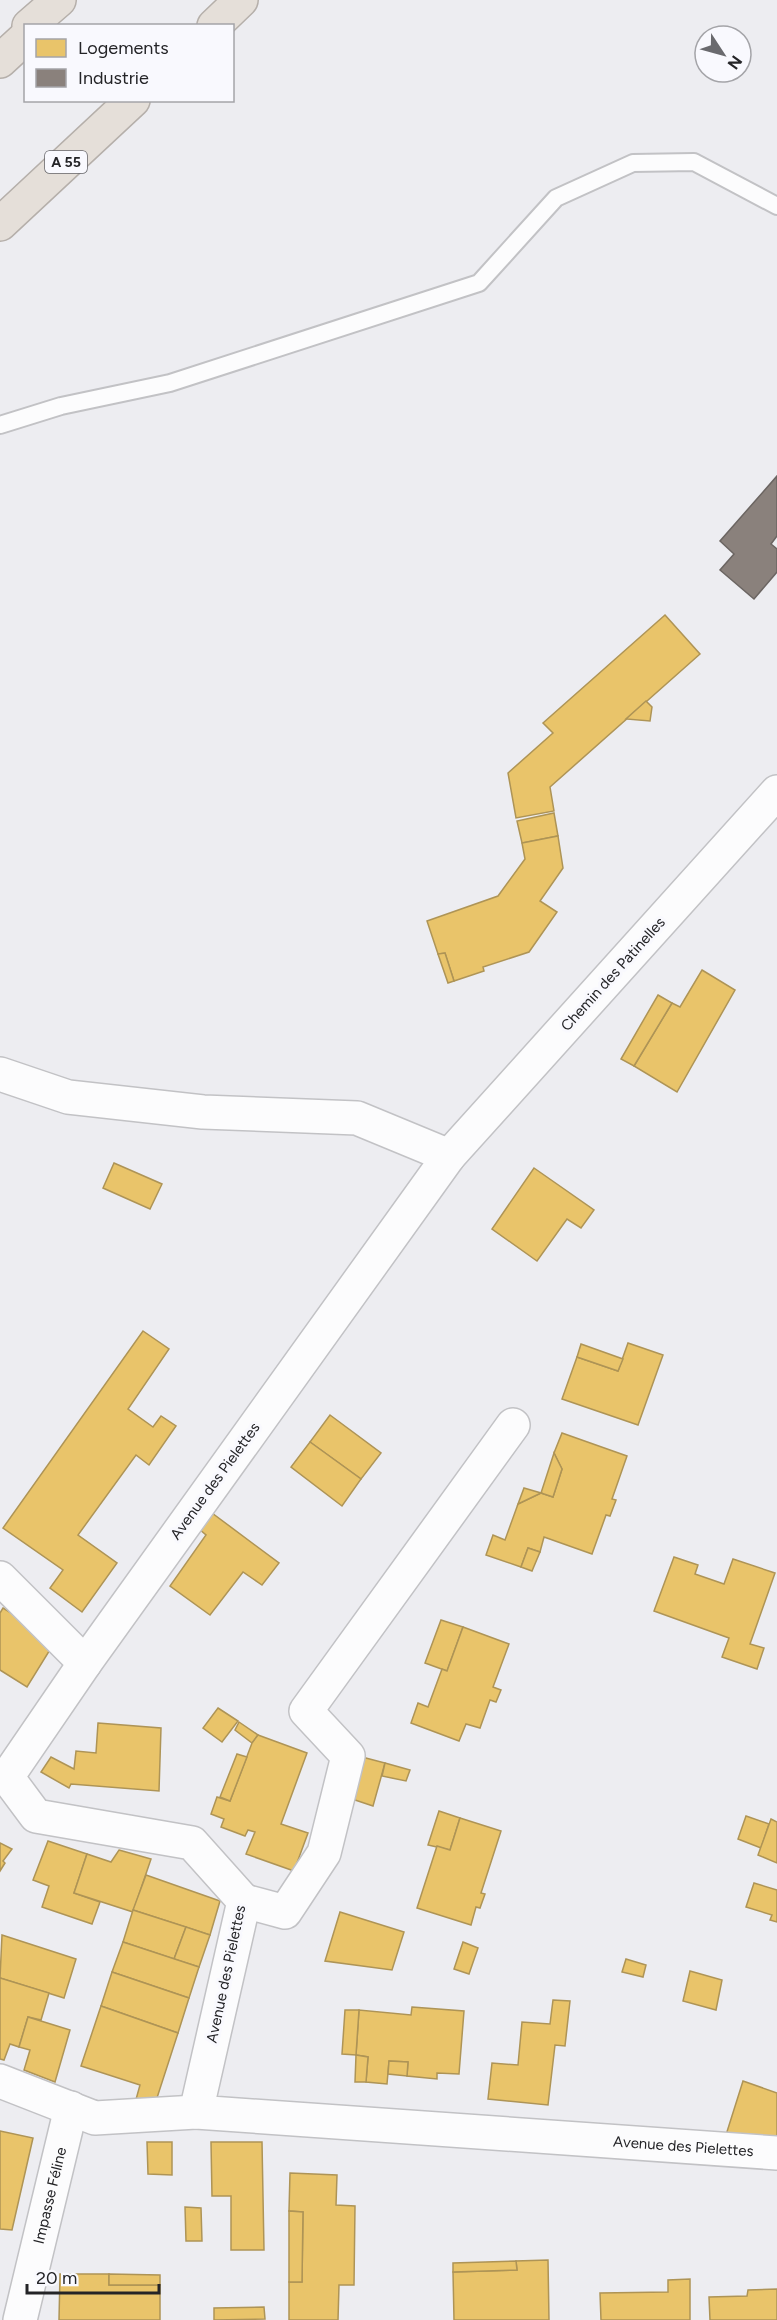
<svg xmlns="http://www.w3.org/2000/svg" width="777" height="2320" viewBox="0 0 777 2320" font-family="Figtree,sans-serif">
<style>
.homes{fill:#e9c46a;stroke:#ae9456;stroke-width:1.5}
.industry{fill:#8a817c;stroke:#6b6562;stroke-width:1.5}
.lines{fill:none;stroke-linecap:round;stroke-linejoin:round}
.service-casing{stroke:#c2c2c5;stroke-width:20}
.minor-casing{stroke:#c2c2c5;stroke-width:36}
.motorway-casing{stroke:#b5afaa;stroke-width:36}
.service{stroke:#fcfcfd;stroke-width:16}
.minor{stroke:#fcfcfd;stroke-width:33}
.motorway{stroke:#e5dfd9;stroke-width:33}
.labels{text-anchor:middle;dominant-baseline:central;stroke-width:6;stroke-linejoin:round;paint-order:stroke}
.shield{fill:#f9f9fe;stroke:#646468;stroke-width:1.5}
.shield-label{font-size:14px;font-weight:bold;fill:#242427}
.street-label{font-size:15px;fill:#242427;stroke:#f9f9fe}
</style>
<rect width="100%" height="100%" fill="#ededf1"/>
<!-- homes -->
<g class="homes">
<path d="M665,615L700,654L550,787L554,811L516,818L508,773L553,733L543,723Z"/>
<path d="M646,701L652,707L650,721L626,719Z"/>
<path d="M554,813L558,836L522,843L517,821Z"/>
<path d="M558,836L563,868L540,901L557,912L529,952L483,967L484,971L454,981L445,953L438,954L427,921L498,896L525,859L522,843Z"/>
<path d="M445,953L454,981L448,983L438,954Z"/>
<path d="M702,970L735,990L677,1092L634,1066L672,1003L680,1007Z"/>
<path d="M658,995L672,1003L634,1066L621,1059Z"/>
<path d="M114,1163L162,1184L150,1209L103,1188Z"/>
<path d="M534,1168L594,1210L581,1228L567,1219L537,1261L492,1229Z"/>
<path d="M143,1331L169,1349L128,1409L153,1427L161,1416L176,1426L149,1465L136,1455L78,1535L117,1563L82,1612L50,1588L63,1570L3,1528Z"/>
<path d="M628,1343L663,1355L638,1425L562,1399L577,1357L618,1371Z"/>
<path d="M581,1344L623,1359L618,1371L577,1357Z"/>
<path d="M330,1415L381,1453L361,1479L310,1442Z"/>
<path d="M562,1433L627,1456L612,1499L616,1500L610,1516L606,1515L592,1554L544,1537L540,1552L528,1548L521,1567L486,1555L493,1535L505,1540L518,1504L541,1493L553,1497L562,1469L554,1453Z"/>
<path d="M310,1442L361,1479L342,1506L291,1467Z"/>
<path d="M554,1453L562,1469L553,1497L541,1493Z"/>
<path d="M524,1488L541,1493L518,1504Z"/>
<path d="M212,1513L279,1563L262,1585L243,1572L210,1615L170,1586L206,1535L199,1529Z"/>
<path d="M528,1548L540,1552L532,1571L521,1567Z"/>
<path d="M674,1557L698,1565L695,1574L724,1584L733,1559L775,1573L750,1644L764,1648L757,1669L722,1657L729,1638L654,1611Z"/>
<path d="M3,1608L56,1640L27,1687L0,1670V1613Z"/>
<path d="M441,1620L463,1627L447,1671L425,1663Z"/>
<path d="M463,1627L509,1644L493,1687L501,1690L496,1702L490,1700L480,1728L466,1724L459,1741L411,1723L418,1703L428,1707L442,1669L447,1671Z"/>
<path d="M218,1708L238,1721L222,1742L203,1728Z"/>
<path d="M239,1722L258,1735L252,1743L235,1730Z"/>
<path d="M98,1723L161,1728L159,1791L71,1784L69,1788L41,1772L51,1757L74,1769L76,1751L96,1753Z"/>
<path d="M258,1735L307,1753L281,1824L308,1833L294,1871L246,1854L255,1832L248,1830L245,1836L221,1827L224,1819L211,1814L217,1797L230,1801L252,1743Z"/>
<path d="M237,1754L247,1757L230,1801L220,1797Z"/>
<path d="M362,1757L385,1763L373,1806L349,1798Z"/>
<path d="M385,1763L410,1770L406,1781L382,1776Z"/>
<path d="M439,1811L460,1818L450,1850L428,1845Z"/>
<path d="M746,1816L769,1824L761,1848L738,1839Z"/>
<path d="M460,1818L501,1831L481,1893L485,1894L480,1908L476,1907L471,1925L417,1908L437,1846L450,1850Z"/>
<path d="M771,1819L777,1822V1863L758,1855Z"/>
<path d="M48,1841L87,1854L74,1893L100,1902L92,1924L42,1907L49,1886L33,1880Z"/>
<path d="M0,1843L12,1849L3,1861L5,1863L0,1871Z"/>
<path d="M119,1850L151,1859L133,1912L74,1893L87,1854L111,1862Z"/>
<path d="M146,1875L220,1901L210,1935L133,1910Z"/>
<path d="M754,1883L777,1890V1922L770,1920L772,1915L746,1907Z"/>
<path d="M133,1910L186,1927L174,1959L123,1942Z"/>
<path d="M340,1912L404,1932L392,1970L325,1961Z"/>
<path d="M186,1927L210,1935L199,1967L174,1959Z"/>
<path d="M2,1935L76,1959L64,1998L0,1978Z"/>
<path d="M123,1942L199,1967L189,1998L112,1972Z"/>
<path d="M463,1942L478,1948L469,1974L454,1969Z"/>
<path d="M626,1959L646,1965L643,1977L622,1972Z"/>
<path d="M690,1971L722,1980L716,2010L683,2001Z"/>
<path d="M112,1972L189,1998L178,2033L101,2006Z"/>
<path d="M0,1978L49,1993L41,2020L28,2017L19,2047L10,2044L4,2060L0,2059Z"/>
<path d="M553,2000L570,2001L565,2046L555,2045L548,2105L488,2099L492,2063L518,2065L522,2022L550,2024Z"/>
<path d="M101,2006L178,2033L155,2104L135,2103L140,2085L81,2066Z"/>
<path d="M412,2007L464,2011L459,2074L437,2073V2079L407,2076L408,2062L389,2061L387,2084L366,2082L368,2057L356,2055L359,2010L411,2015Z"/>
<path d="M345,2010H359L356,2055L342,2054Z"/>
<path d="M28,2017L70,2030L55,2082L24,2070L30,2050L19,2047Z"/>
<path d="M356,2055L368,2057L366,2082H355Z"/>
<path d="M389,2061L408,2062L407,2076L388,2074Z"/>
<path d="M743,2081L777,2093V2141L725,2138Z"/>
<path d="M0,2131L33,2138L12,2230L0,2229Z"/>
<path d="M147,2142H172V2175L148,2174Z"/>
<path d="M211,2142H262L264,2250H231V2196H212Z"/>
<path d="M290,2173L337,2175L336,2205L355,2206L354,2285H339L338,2320H289V2282H302L303,2212L289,2211Z"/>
<path d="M185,2207L201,2208L202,2241H186Z"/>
<path d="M289,2211L303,2212L302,2282H289Z"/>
<path d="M548,2260L549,2320H454L453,2272L517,2270L516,2261Z"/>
<path d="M516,2261L517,2270L453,2272V2263Z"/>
<path d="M60,2274H109V2285H160V2320H59Z"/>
<path d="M109,2274L160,2275V2285H109Z"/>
<path d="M690,2279V2320H601L600,2293L668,2292V2280Z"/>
<path d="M777,2289V2320H710L709,2297L747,2296L748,2290Z"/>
<path d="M264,2307L265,2319L214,2320V2308Z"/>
</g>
<!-- industry -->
<path class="industry" d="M777,476V536L771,544L777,549V572L754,599L720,570L734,554L720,541Z"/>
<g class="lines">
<!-- service casing -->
<g class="service-casing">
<path id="service" d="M0,425L61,406L170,383L479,283L556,198L633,163L694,162L777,206"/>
</g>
<!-- minor casing -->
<g class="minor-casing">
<g id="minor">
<path id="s1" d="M777,792L449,1156L85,1663L7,1777L36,1816L192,1843L244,1901L196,2112L777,2153"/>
<path d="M0,1074L68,1097L203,1112L357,1118L449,1156"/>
<path d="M0,1578L85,1663"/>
<path d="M244,1901L285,1912L324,1853L348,1756L306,1711L513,1425"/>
<path d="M0,2081L95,2118L196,2112"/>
<path id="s2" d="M20,2320L71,2108"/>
</g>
</g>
<!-- motorway casing -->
<g class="motorway-casing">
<g id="motorway">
<path d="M29,26L59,0"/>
<path d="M214,26L241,0"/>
<path d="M0,61L26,37"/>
<path d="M0,224L133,100"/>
</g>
</g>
<!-- service -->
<use href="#service" class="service"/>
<!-- minor -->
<use href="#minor" class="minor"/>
<!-- motorway -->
<use href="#motorway" class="motorway"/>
</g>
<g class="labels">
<!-- shield labels -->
<rect class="shield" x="45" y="151" width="42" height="22" rx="4.5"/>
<g class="shield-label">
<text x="66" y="162">A 55</text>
</g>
<!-- street labels -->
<g class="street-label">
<text transform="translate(613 974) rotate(-48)">Chemin des Patinelles</text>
<text transform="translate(215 1481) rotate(-54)">Avenue des Pielettes</text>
<text transform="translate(226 1974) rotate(-78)">Avenue des Pielettes</text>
<text stroke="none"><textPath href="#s1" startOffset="2242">Avenue des Pielettes</textPath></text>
<text stroke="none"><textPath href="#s2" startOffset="128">Impasse Féline</textPath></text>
</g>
</g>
<!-- legend -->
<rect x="24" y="24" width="210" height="78" fill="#f9f9fe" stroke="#a4a4a8" stroke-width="1.5"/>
<rect x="36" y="39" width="30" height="18" fill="#e9c46a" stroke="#a4a4a8" stroke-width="1.5"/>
<text x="78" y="54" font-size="18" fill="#242427">Logements</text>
<rect x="36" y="69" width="30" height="18" fill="#8a817c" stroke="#a4a4a8" stroke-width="1.5"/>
<text x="78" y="84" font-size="18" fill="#242427">Industrie</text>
<!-- north arrow -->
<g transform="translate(723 54) rotate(126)"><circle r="28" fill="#f9f9fe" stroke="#a4a4a8" stroke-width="1.5"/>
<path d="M0-4.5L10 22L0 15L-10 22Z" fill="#6a6a6e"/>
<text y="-9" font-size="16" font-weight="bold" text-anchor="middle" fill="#242427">N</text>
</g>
<!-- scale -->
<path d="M27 2284v9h132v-9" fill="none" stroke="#242427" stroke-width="3"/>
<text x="36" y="2284" font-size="18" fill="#242427" stroke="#f9f9fe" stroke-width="4.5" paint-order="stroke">20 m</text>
</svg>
